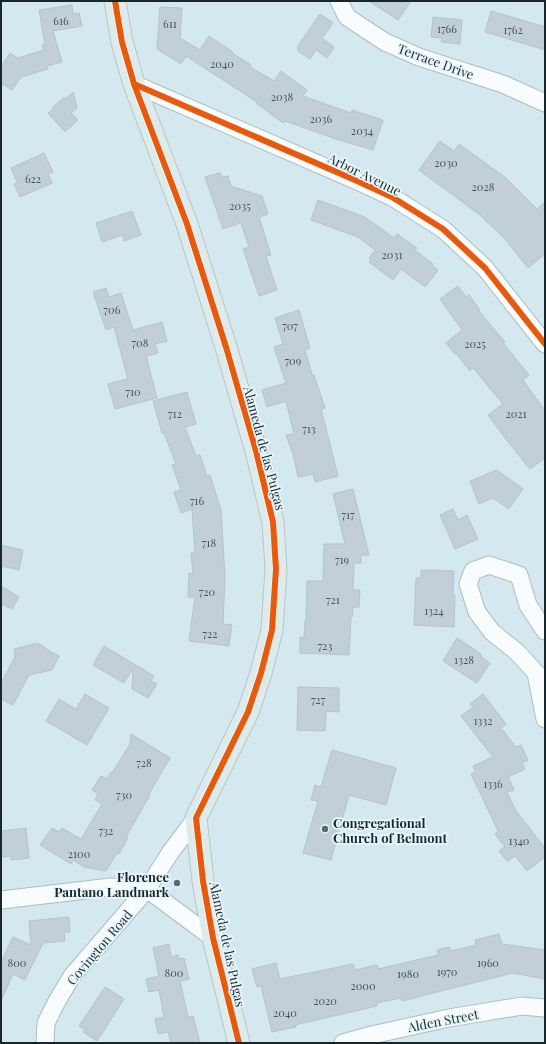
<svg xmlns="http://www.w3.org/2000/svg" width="546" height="1044" viewBox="0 0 546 1044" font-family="'Playfair Display',serif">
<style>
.building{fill:#c2cfd7;stroke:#b6c3ca}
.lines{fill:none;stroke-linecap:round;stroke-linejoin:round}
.minor-casing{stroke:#adbdc2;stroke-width:19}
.major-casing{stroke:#b9c4c7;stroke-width:23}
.minor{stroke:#f9fcfd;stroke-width:17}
.major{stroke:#ddebeb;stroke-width:21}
.cycleway-casing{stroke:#e8f7fc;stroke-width:8}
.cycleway{stroke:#e8590c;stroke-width:6}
.poi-dot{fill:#5a6b70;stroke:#e8f7fc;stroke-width:1.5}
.labels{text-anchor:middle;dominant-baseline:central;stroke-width:3.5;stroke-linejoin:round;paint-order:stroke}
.number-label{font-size:11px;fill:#455358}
.street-label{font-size:13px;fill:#19272c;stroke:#e8f7fc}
.poi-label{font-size:13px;font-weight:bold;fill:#19272c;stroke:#e8f7fc;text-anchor:start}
</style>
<rect width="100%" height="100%" fill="#d4e8ef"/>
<!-- building -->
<g class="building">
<path d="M369,1H411L398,20Z"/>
<path d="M72,5L73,14L79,13L82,26L53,31L62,62L47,66L48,69L21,77L12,90L1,83V67L10,53L18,58L44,50L42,45H45L39,10Z"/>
<path d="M160,7L182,8L180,38L200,50L209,36L233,52L232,53L251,65L250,67L274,81L281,71L307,90L303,96L351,113L352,110L383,120L373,150L336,139L285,121L283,123L256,103L257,102L186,56L181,64L157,49Z"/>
<path d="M491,11L545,27V50L485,32Z"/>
<path d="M320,14L333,23L322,38L334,47L327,58L316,50L310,59L298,51V46Z"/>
<path d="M433,17L462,20L460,44L441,42L442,38L431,37Z"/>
<path d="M73,92L77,108L71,113L78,120L65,132L48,113L54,109L52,108L64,97L65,99Z"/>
<path d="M440,141L454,151L459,144L506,178L537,209L545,202V254L528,268L504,238L480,215L419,170Z"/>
<path d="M44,153L53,172L48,174L52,183L20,197L14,184L17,182L11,168Z"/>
<path d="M220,173L222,177L228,176L231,186L262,196L268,214L259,217L271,255L266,256L277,290L259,296L243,249L249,247L241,223L223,229L205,177Z"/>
<path d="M318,200L365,217L394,238L397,234L417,248L415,250L433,264L432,265L438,270L425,287L401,269L393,280L369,262L371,259L369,258L375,250L358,237L311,220Z"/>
<path d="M132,211L141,235L124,241L122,235L102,242L96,223Z"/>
<path d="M458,286L466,297L469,295L480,310L479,311L505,342L503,343L529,375L523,380L545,411V458L530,469L505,438L488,415L503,404L473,368L470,371L456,353L455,354L446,343L462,330L440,299Z"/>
<path d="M106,288L109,297L121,293L133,330L162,322L167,341L155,344L158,353L146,356L157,398L115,409L108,384L128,379L114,327L106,330L93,292Z"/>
<path d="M299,310L310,348L305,350L312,375H314L325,408L321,409L338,476L315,482L313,474L298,477L293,454L286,435L294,434L286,401L267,407L262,390L286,383L274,347L283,344L275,318Z"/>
<path d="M187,392L196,424L185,427L196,456L200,455L207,476L210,475L221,510L225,577L223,624L232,625L229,646L189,641L195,597H188L189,573L193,574L191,553H195L192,509L181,513L174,492L181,490L172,465L176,464L164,433H162L153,401Z"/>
<path d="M497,470L523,489L509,509L493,498L479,504L470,481Z"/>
<path d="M353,489L369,555H361V563H354L353,590H360L359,607H353L352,617H351L349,655L300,653V637L304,638L305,621H306L307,581H323L324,544H345L333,494Z"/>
<path d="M453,509L458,520L467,515L478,539L455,549L440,515Z"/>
<path d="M1,545L23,550L19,570L1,566Z"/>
<path d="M421,570L454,571L453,595H455L454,627L414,625L416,578H421Z"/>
<path d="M1,586L19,597L12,609L1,604Z"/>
<path d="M457,638L481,654L480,656L490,663L477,683L443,661Z"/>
<path d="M38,643L46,648V649L59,656L52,670L29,675L13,705L1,699V683L15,657L14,649Z"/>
<path d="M104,646L154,676L151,681L157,684L148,698L132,689L133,668L124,683L93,665Z"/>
<path d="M298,687L339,688V712L326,711L325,731L297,730Z"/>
<path d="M85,694L109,708L87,745L46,721L59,699L76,709Z"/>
<path d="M483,694L506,724L501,728L516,747L521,745L528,760L522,763L525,769L508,777L514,790L507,792L516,811L545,848V857L527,871L515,856L507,861L499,851L505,847L495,834L498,831L471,774L475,772L473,766L493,757L461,716L473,707L470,704Z"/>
<path d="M131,734L170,758L149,794L150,795L126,837L128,838L119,854L117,853L106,871L84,867L73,860L71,864L40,845L52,828L59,832L62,828L81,839L102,804L95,800L98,794L92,790L101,776L107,779L111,772L112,773L130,744Z"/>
<path d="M332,750L396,768L386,805L349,795L331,860L303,853L318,801L311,800L315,785L321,787Z"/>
<path d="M26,828L29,858L11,860V856L1,857V831Z"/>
<path d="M69,917L70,932H64L65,941L43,943L25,980L13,974L1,1001V962L13,937L31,945L29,921Z"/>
<path d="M499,934L502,944L545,950V979L513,973L402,1001L401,998L376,1003L377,1006L295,1025L296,1027L272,1032L261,986L257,987L252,969L276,963L280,979L353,964L355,970L377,965L378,969L438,955L437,950L449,947L451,951L476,945L475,940Z"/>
<path d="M169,944L171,957L178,955L179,959L184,958L189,979L180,981L188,1017L193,1016L200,1043H171L168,1032L158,1034L155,1019L164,1017L159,990L149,992L146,979L159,976L153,948Z"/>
<path d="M105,987L124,999L97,1041L83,1032L85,1030L79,1026Z"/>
</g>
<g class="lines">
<!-- minor casing -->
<g class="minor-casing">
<g id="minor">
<path d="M339,1L347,17L385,42L419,57L503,84L545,103"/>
<path d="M134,84L355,180L392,197L443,229L485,268L545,344"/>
<path d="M545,631L528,605L519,575L489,565L473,571L468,584L477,612L492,632L517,652L536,673L545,680"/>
<path d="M536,673L545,719"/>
<path d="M1,900L111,887L147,889L213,938"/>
<path d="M45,1043L46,1023L57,1001L72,976L147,889L170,853L196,818"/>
<path d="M343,1043L372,1035L449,1018L522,1006L545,1008"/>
</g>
</g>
<!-- major casing -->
<g class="major-casing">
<path id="major" d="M115,1L122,42L134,84L187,224L226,347L256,451L273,522L276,569L272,630L261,673L248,712L196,818L203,881L213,938L239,1043"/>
</g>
<!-- minor -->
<use href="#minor" class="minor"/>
<!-- major -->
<use href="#major" class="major"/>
<!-- cycleway casing -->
<g class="cycleway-casing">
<g id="cycleway">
<path d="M115,1L122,42L134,84L187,224L226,347L256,451L273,522L276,569L272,630L261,673L248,712L196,818L203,881L213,938L239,1043"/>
<path d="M134,84L355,180L392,197L443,229L485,268L545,344"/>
</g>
</g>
<!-- cycleway -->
<use href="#cycleway" class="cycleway"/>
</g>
<!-- markers -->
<g class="poi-dot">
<circle cx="325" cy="829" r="4"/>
<circle cx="177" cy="883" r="4"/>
</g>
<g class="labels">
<!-- number labels -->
<g class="number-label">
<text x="61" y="20">616</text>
<text x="170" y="23">611</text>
<text x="447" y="28">1766</text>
<text x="513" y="29">1762</text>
<text x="222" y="63">2040</text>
<text x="282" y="96">2038</text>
<text x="321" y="118">2036</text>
<text x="362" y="130">2034</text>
<text x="446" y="162">2030</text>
<text x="33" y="178">622</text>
<text x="483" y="186">2028</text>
<text x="240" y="205">2035</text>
<text x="392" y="254">2031</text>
<text x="112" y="309">706</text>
<text x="290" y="325">707</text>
<text x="140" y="342">708</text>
<text x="475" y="343">2025</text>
<text x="293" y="360">709</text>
<text x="133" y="391">710</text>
<text x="175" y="413">712</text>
<text x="516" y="413">2021</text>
<text x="309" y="428">713</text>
<text x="197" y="500">716</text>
<text x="348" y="514">717</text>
<text x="209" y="542">718</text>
<text x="342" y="559">719</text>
<text x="207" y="591">720</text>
<text x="333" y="599">721</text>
<text x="434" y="610">1324</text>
<text x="210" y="633">722</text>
<text x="325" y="645">723</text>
<text x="464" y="659">1328</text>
<text x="318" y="699">727</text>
<text x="483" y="720">1332</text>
<text x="144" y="762">728</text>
<text x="493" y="783">1336</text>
<text x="124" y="794">730</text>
<text x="106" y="830">732</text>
<text x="519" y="840">1340</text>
<text x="79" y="853">2100</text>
<text x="17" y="962">800</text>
<text x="488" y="962">1960</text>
<text x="447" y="971">1970</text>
<text x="174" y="972">800</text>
<text x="408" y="973">1980</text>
<text x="363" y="985">2000</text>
<text x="325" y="1000">2020</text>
<text x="285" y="1012">2040</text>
</g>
<!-- street labels -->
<g class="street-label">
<text transform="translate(436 61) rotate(20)">Terrace Drive</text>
<text transform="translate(365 174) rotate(26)">Arbor Avenue</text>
<text transform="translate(265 448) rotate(75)">Alameda de las Pulgas</text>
<text transform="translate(228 944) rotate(78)">Alameda de las Pulgas</text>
<text transform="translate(99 947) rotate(-50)">Covington Road</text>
<text transform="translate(443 1020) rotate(-11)">Alden Street</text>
</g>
<!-- poi labels -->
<g class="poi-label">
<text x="333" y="822">Congregational<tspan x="333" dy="15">Church of Belmont</tspan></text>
<text x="169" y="876" text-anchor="end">Florence<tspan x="169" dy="15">Pantano Landmark</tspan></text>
</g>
</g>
<!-- border -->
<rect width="546" height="1044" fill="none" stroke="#19272c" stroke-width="4"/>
</svg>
